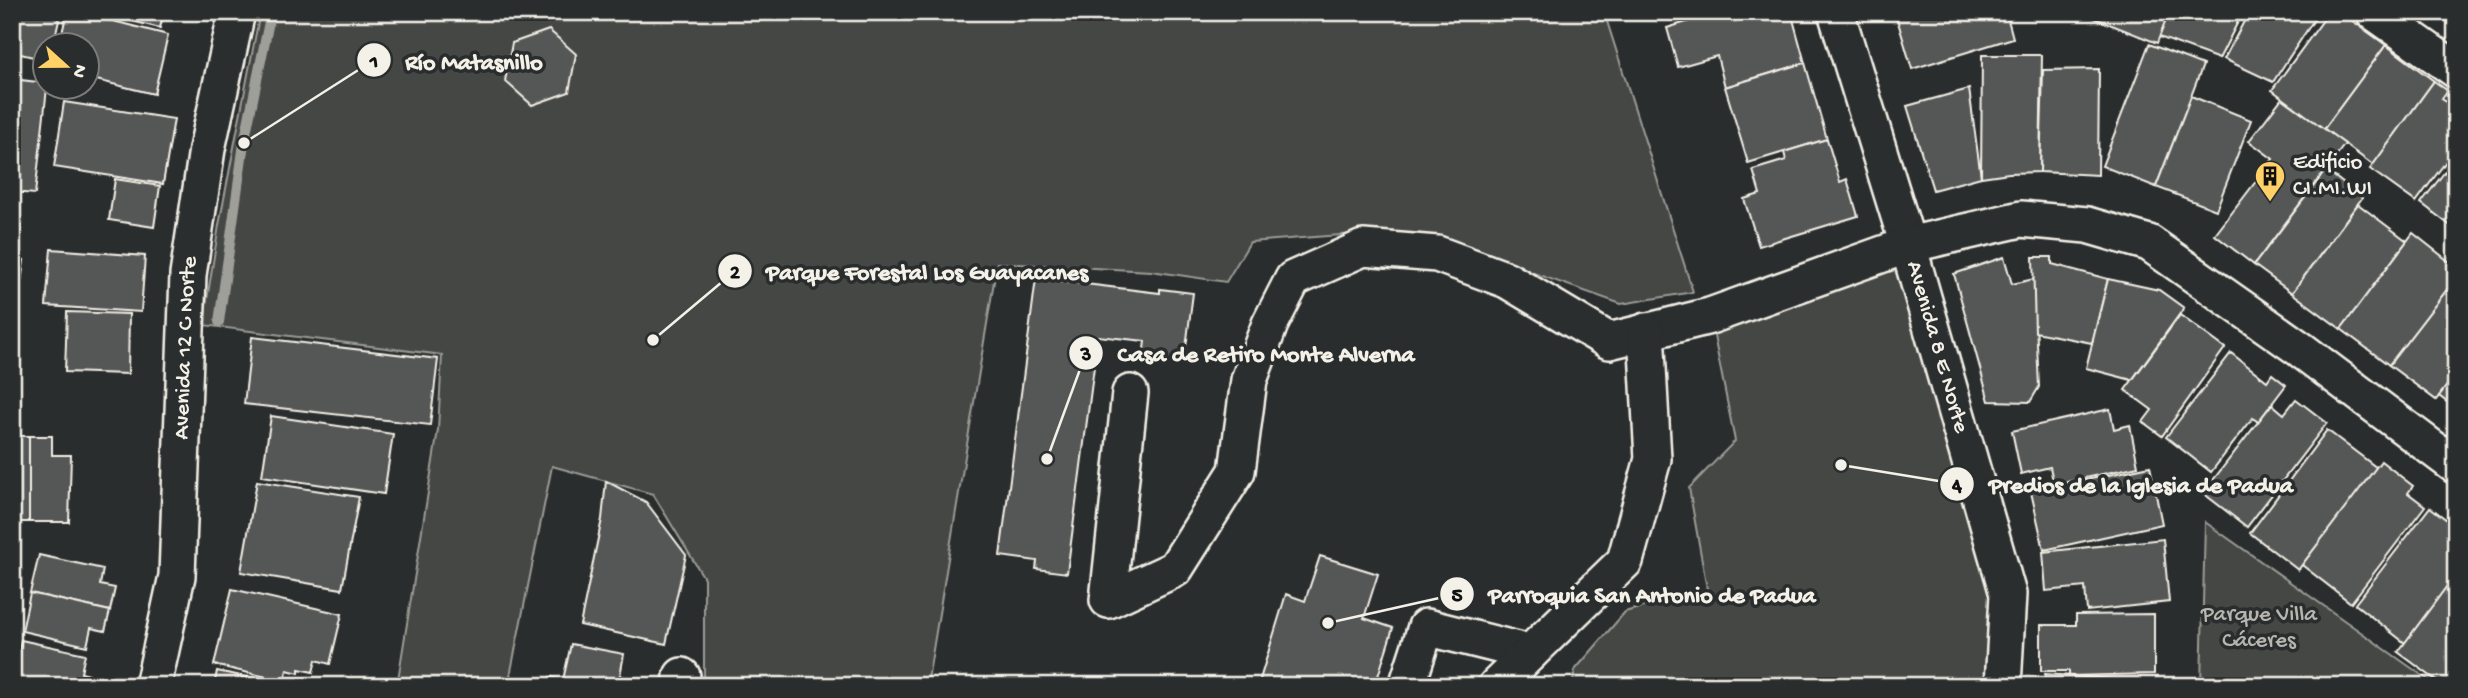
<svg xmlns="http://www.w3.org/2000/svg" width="2468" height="698" viewBox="0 0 2468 698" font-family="'Gochi Hand',sans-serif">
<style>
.green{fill:#444645;stroke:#9c9c96;stroke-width:2}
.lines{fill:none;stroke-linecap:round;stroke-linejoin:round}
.stream{stroke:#9f9f9a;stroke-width:10}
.building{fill:#555756;stroke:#f4f1e8;stroke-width:2}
.minor-casing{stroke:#f4f1e8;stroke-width:40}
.minor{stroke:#2a2d2e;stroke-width:35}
.labels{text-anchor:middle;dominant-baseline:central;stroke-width:7;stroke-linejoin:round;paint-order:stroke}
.poi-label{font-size:23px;fill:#f4f1e8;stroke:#2a2d2e;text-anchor:start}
.street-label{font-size:23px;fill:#f4f1e8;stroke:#2a2d2e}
.park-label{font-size:23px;fill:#b6b5af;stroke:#2a2d2e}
.leader{fill:none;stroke:#f4f1e8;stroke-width:2.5}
.callout-dot{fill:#f4f1e8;stroke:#2a2d2e;stroke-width:2.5}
.mark-label{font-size:21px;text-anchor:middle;font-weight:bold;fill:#111}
.callout-label{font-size:24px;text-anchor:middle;font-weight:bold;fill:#f4f1e8;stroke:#2a2d2e;stroke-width:7;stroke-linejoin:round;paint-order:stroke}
</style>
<rect width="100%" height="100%" fill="#2a2d2e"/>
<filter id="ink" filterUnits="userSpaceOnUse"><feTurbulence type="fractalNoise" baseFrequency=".0143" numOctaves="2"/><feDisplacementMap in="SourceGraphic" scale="14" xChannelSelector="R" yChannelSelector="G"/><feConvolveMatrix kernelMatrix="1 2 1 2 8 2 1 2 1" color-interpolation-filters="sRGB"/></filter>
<g filter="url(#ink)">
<!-- green -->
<g class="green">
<path d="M260,12H1604L1693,292L1621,304L1497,260L1367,233L1250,242L1226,282L1151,271L997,263L927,686H704V578L653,494L552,466L508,686H397L438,430L442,355L203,325L219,225Z"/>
<path d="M1908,245L2008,594L2003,686H1572L1575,670L1625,612L1707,589L1689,488L1735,441L1710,316Z"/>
<path d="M2205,522L2437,686H2201Z"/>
</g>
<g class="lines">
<!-- stream -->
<path class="stream" d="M219,322L244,143L271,12"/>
</g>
<!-- building -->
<g class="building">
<path d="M19,12H61L53,46H46V60L12,52V40Z"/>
<path d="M67,12H78L168,35L154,94L88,78V46H59Z"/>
<path d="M95,12H164L160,28Z"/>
<path d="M1719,12H1791L1805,63L1725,87L1717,56L1678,67L1667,28Z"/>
<path d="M1895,12H2006L2013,38L1912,69Z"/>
<path d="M2169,12H2243L2219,59L2159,37Z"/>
<path d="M2169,12L2157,43L2094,18L2097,12Z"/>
<path d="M2249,12H2319L2273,82L2224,59Z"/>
<path d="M2329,12H2340L2386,45L2324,129L2272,90Z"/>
<path d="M549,30L576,54L569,92L532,105L505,81L512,43Z"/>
<path d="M2149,44L2203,65L2156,187L2102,166Z"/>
<path d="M2386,45L2434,81L2373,165L2324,129Z"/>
<path d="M1982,55H2042L2040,172L2009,173L1981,177Z"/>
<path d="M1805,63L1827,139L1748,163L1725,87Z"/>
<path d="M2099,69L2098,175L2040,172L2043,70Z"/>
<path d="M12,79L46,83V88H47L35,194L12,192Z"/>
<path d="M2434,81L2448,91L2442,99L2456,109V148L2416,202L2370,169Z"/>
<path d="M1969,89L1981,177L1933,190L1907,106Z"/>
<path d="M2191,96L2251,120L2216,210L2156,187Z"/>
<path d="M2282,98L2345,144L2254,265L2215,235L2273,159L2249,141Z"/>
<path d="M64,102L174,119L163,184L54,167Z"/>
<path d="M1827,139L1840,182L1847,179L1858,216L1759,246L1744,199L1760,194L1753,170L1786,160L1784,152Z"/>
<path d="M2456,157V230L2421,203Z"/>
<path d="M2326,170L2362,198L2292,293L2254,265Z"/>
<path d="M115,179L160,186L154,227L109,220Z"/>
<path d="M2358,204L2407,241L2341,329L2292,293Z"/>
<path d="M2413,233L2456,267V278L2389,365L2341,329Z"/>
<path d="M51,249L145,256L141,312L46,306Z"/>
<path d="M2004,257L2012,284L2034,279L2039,387L2030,402L1989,401L1954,274Z"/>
<path d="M2033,257H2052V264L2108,279L2092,343L2035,332Z"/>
<path d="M12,259L24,260L14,337L20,338L16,369H12Z"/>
<path d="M1036,278L1160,293V289L1193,293L1184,363L1143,358L1145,341L1098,336L1067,573L1036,569L1037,561L1000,556Z"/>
<path d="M2456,278V374L2436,400L2389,365Z"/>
<path d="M2108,279L2159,290L2184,308L2132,380L2086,368Z"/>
<path d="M67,312L129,314L128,374L65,372Z"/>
<path d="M2180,315L2225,348L2162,436L2143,422L2152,410L2125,390Z"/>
<path d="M252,337L438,359L430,425L244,404Z"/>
<path d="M2231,353L2267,381L2272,374L2286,385L2258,422L2253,418L2211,472L2166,437Z"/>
<path d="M2456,374V409L2439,396Z"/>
<path d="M2296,399L2327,423L2247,527L2203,493L2272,404L2284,414Z"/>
<path d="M2110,409L2114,429L2130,425L2138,466L2054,485L2050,467L2021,474L2012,431Z"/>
<path d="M271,416L393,434L384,494L262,476Z"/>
<path d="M2327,430L2377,468L2298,570L2250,533Z"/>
<rect x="12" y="436" width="17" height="86"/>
<path d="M29,436H52V455H71L69,522H29Z"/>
<path d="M2381,461L2413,486L2408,493L2425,506L2351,603L2302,565Z"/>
<path d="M2150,466L2162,524L2044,550L2031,492Z"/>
<path d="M257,481L359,497L342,589L241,572Z"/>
<path d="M606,481L646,502L686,555L666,644L580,625L602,519Z"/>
<path d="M2430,507L2456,527V574L2405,643L2355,604Z"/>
<path d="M2163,539L2169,602L2087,611L2085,587L2046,591L2043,552Z"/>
<path d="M39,555L103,569L100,585L115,588L110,611L30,593Z"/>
<path d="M1320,556L1378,574L1364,618L1393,628L1375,686H1258L1286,594L1305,601Z"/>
<path d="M2456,574V686H2444L2398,652Z"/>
<path d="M232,589L342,614L330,664L316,660L313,672L299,669V673L287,670L284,681L214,665Z"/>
<path d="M30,593L110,611L105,631L91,628L87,646L22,631Z"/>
<path d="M2154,614V674L2069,676V671H2041V625H2076V615Z"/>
<path d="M21,640L85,654L81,673L94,676L92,686H39L13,680Z"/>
<path d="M571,644L624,654L620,676L641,680L639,686H548L550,677L563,680Z"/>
<path d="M217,671L289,686H214Z"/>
<path d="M2045,674L2166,683V686H2044Z"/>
</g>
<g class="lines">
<!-- minor casing -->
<g class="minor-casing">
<g id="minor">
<path id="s1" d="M1836,12L1908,245L2008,594L2003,686"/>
<path d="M2374,12L2456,70"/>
<path d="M1130,393L1108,600L1175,569L1237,471L1249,380L1270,324L1293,279L1363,248L1437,254L1507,280L1609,341L1710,316L1908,245L2021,219L2087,225L2149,243L2300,349L2456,466"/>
<path id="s2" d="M153,686L177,576L188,275L207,149L237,12"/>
<path d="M681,686L682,676"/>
<path d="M1407,686L1426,627L1530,653"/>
<path d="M1496,686L1625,561L1653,459L1646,331"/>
</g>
</g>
<!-- minor -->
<use href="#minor" class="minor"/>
</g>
</g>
<!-- icons -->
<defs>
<g id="building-pin" transform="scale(1.575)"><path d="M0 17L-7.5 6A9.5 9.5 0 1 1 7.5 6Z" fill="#ffd166" stroke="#2a2d2e"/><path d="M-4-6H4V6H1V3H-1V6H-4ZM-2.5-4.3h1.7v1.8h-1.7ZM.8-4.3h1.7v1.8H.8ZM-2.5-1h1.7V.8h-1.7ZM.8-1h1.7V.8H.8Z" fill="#111"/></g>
</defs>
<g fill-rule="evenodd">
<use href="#building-pin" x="2270" y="176"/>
</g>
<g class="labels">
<!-- poi labels -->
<g class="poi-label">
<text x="2293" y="163">Edificio<tspan x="2293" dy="26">CI.MI.WI</tspan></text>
</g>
<!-- street labels -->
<g class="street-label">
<text stroke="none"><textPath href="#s1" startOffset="350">Avenida 8 E Norte</textPath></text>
<text stroke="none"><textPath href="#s2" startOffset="341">Avenida 12 C Norte</textPath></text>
</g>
<!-- park labels -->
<g class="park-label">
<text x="2259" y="615">Parque Villa<tspan x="2259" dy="26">Cáceres</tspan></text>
</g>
</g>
<!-- callouts -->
<path class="leader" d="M244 143L374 60M653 340L735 271M1047 459L1086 353M1841 465L1957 484M1328 623L1457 594"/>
<g class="callout-dot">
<circle cx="244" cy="143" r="7"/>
<circle cx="653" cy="340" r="7"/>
<circle cx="1047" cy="459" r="7"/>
<circle cx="1841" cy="465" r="7"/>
<circle cx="1328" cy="623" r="7"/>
<circle cx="374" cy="60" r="18"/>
<circle cx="735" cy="271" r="18"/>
<circle cx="1086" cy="353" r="18"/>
<circle cx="1957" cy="484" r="18"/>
<circle cx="1457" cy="594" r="18"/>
</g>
<g class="mark-label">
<text x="374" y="67">1</text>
<text x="735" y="278">2</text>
<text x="1086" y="360">3</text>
<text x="1957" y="491">4</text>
<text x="1457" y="601">5</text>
</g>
<g class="callout-label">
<text x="474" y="69">Río Matasnillo</text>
<text x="927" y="279">Parque Forestal Los Guayacanes</text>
<text x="1266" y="361">Casa de Retiro Monte Alverna</text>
<text x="2141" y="492">Predios de la Iglesia de Padua</text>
<text x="1652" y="602">Parroquia San Antonio de Padua</text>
</g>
<!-- margin -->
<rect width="2468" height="698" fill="none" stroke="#2a2d2e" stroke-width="42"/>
<rect x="21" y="21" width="2426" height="656" fill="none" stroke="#f4f1e8" stroke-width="2.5" filter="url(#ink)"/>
<!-- north arrow -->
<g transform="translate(66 66) rotate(111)"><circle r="33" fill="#2a2d2e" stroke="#7b7b78" stroke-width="2"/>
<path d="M0-5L12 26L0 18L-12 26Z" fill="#ffd166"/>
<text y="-10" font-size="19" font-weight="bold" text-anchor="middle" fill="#f4f1e8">N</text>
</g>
</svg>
